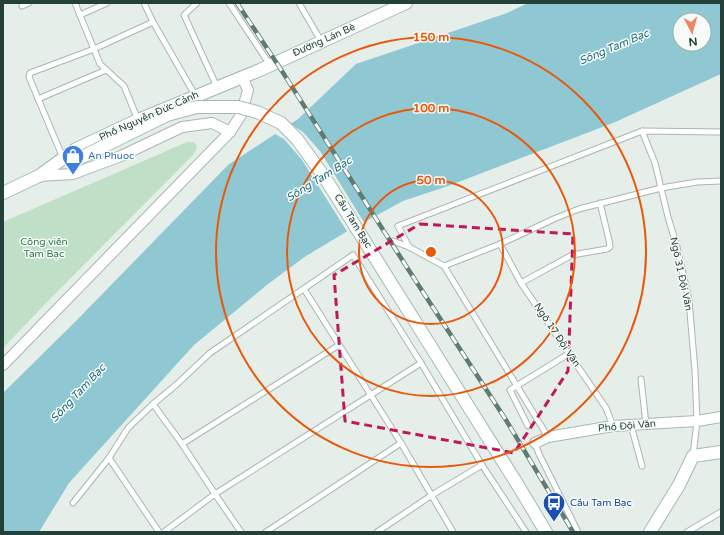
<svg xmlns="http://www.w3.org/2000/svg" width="724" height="535" viewBox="0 0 724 535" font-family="'Varela Round',sans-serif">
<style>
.green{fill:#bfdfc7}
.water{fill:#8fc8d2;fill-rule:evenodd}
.pier{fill:#e6eeea}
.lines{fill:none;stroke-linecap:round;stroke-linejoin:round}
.lane-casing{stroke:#a8b7b1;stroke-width:7}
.street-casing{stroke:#a8b7b1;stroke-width:12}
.secondary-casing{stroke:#a4bab2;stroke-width:14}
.lane{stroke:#fff;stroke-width:5}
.street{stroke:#fff;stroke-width:10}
.secondary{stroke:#fff;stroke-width:12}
.rail-casing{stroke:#5f7c74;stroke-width:4.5}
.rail{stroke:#f6fbf8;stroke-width:3;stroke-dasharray:9;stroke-linecap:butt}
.secondary-bridge-casing{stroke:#a4bab2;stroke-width:14;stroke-linecap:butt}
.secondary-bridge{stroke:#fff;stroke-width:12}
.marked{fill:none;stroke:#c2185b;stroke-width:3;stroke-dasharray:8 5;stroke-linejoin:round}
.ring{fill:none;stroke:#e8590c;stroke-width:2}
.labels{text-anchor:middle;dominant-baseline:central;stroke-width:3;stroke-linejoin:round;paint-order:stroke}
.street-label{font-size:10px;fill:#244139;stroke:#f6fbf8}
.shop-label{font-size:10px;fill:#366cbe;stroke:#f6fbf8;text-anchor:start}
.park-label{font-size:10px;fill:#2e774a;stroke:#f6fbf8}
.transit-label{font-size:10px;fill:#164399;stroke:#f6fbf8;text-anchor:start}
.water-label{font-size:11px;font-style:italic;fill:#1e6e7d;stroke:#f6fbf8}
.centre{fill:#e8590c;stroke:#f6fbf8;stroke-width:2}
.ring-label{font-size:12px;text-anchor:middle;font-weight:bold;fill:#e8590c;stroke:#f6fbf8;stroke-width:3;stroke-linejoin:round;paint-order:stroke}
</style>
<rect width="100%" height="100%" fill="#e6eeea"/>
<!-- green -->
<path class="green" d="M187,142H192L196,144L197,148L193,155L45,304L3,348V222Z"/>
<!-- water -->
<path class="water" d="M528,3H721V74L613,123L448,186L403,201L346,232L306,256L268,284L194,345L69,483L39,532H3V393L77,320L228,165L298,119L356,64L507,13ZM680,20H704V44H680Z"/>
<!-- pier -->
<path class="pier" d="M289,123L303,132L320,151L365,224L348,233L302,160L284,139L273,133Z"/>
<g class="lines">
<!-- lane casing -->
<g class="lane-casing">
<g id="lane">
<path d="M75,3L100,64L124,86L138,120"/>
<path d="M144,3L153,22L195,95"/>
<path d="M197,3L184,15L217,87"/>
<path d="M229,3L270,65"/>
<path d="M299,3L321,41"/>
<path d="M22,6L29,3"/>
<path d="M80,15L107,3"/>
<path d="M38,99L106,70"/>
<path d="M642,131L655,163L668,217L677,247L689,300L695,371L697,421L693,456"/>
<path d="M63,158L29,77L30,73L94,49L153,22"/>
<path d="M393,241L409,247L444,266L500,244L556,218L579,209L661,188L697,182L721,181"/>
<path d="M500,244L521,283L606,408L613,426"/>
<path d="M409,247L398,226L642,131L721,132"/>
<path d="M444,266L548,437"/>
<path d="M521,283L572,255L607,249L610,247L609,240L600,203"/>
<path d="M304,289L401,443L453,532"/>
<path d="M641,379L646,424"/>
<path d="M153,404L182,444L215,494L241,532"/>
<path d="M631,425L642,466"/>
<path d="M528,426L510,390L570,353"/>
<path d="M535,443L539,454L578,532"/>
<path d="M182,444L339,345"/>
<path d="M73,503L109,458"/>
<path d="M159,532L109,458L128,428L153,404L176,385L210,353L353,255L421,363L482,465L526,532"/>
<path d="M164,532L215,494L421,363"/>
<path d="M266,532L401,443"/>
<path d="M377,532L432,495L482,465"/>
<path d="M687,532L721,512"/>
</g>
</g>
<!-- street casing -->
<g class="street-casing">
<g id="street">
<path d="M39,176L73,174L121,156L182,127L212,123L230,132"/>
<path d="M3,365L230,132L241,115L248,90L242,77"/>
<path d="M535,443L548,437L613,426L697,421L721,417"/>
</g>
</g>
<!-- secondary casing -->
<g class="secondary-casing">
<g id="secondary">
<path d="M39,176L76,149L138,120L260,70L406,3"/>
<path d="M3,193L45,173"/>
<path d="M519,487L546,532"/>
<path d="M650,532L679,485L693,456L721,452"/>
</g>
</g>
<!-- lane -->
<use href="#lane" class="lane"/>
<!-- street -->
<use href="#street" class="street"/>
<!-- secondary -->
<use href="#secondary" class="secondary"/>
<!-- rail casing -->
<g class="rail-casing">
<path id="rail" d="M237,3L280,68L408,269L506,420L573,532"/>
</g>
<!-- rail -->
<use href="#rail" class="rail"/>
<!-- secondary-bridge casing -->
<g class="secondary-bridge-casing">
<path id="secondary-bridge" d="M80,158L167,115L197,107H238L257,112L281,123L297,139L325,178L519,487"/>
</g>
<!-- secondary-bridge -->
<use href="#secondary-bridge" class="secondary-bridge"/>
</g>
<!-- marked area -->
<path class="marked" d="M420,224L573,234L568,371L514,453L345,421L334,275Z"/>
<!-- distance rings -->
<g class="ring">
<circle cx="431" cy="252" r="72"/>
<circle cx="431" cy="252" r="144"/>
<circle cx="431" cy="252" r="215"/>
</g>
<!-- icons -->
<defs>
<g id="shop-pin" transform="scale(1.15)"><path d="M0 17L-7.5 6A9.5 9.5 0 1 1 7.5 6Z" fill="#3f7fe0" stroke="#f6fbf8"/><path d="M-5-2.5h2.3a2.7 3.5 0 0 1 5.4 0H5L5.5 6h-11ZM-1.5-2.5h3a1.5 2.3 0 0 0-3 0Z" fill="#fff"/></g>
<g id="bus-pin" transform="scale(1.15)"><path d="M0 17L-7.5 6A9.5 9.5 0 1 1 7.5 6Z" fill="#1a4fb4" stroke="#f6fbf8"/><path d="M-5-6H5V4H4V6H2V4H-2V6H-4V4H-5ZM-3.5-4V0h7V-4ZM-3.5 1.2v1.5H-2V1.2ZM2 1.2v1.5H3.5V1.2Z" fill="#fff"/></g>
</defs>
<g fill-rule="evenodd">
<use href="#shop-pin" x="73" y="156"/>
<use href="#bus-pin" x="554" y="503"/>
</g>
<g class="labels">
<!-- street labels -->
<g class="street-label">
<text transform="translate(324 40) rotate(-24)">Đường Lán Bè</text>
<text transform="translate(149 116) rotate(-24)">Phố Nguyễn Đức Cảnh</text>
<text transform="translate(353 221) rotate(58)">Cầu Tam Bạc</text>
<text transform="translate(681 274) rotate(78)">Ngõ 31 Đội Văn</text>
<text transform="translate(557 335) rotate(56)">Ngõ 17 Đội Văn</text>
<text transform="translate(627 426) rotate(-5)">Phố Đội Văn</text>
</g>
<!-- shop labels -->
<g class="shop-label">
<text x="88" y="156">An Phuoc</text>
</g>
<!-- park labels -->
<g class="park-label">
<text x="44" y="242">Công viên<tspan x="44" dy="12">Tam Bạc</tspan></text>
</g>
<!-- transit labels -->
<g class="transit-label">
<text x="570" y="503">Cầu Tam Bạc</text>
</g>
<!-- water labels -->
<g class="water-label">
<text transform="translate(614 47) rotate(-23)">Sông Tam Bạc</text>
<text transform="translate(319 179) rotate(-32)">Sông Tam Bạc</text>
<text transform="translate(78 393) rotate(-47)">Sông Tam Bạc</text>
</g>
</g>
<circle cx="431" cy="252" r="6" class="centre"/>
<g class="ring-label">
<text x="431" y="41">150 m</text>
<text x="431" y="112">100 m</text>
<text x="431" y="184">50 m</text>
</g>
<!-- border -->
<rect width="724" height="535" fill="none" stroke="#244139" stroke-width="8"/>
<!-- north arrow -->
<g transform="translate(692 32) rotate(174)"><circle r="19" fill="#f6fbf8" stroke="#a2b1ac"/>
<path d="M0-3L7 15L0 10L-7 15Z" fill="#f18361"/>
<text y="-6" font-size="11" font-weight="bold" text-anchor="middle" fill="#244139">N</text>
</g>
</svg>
